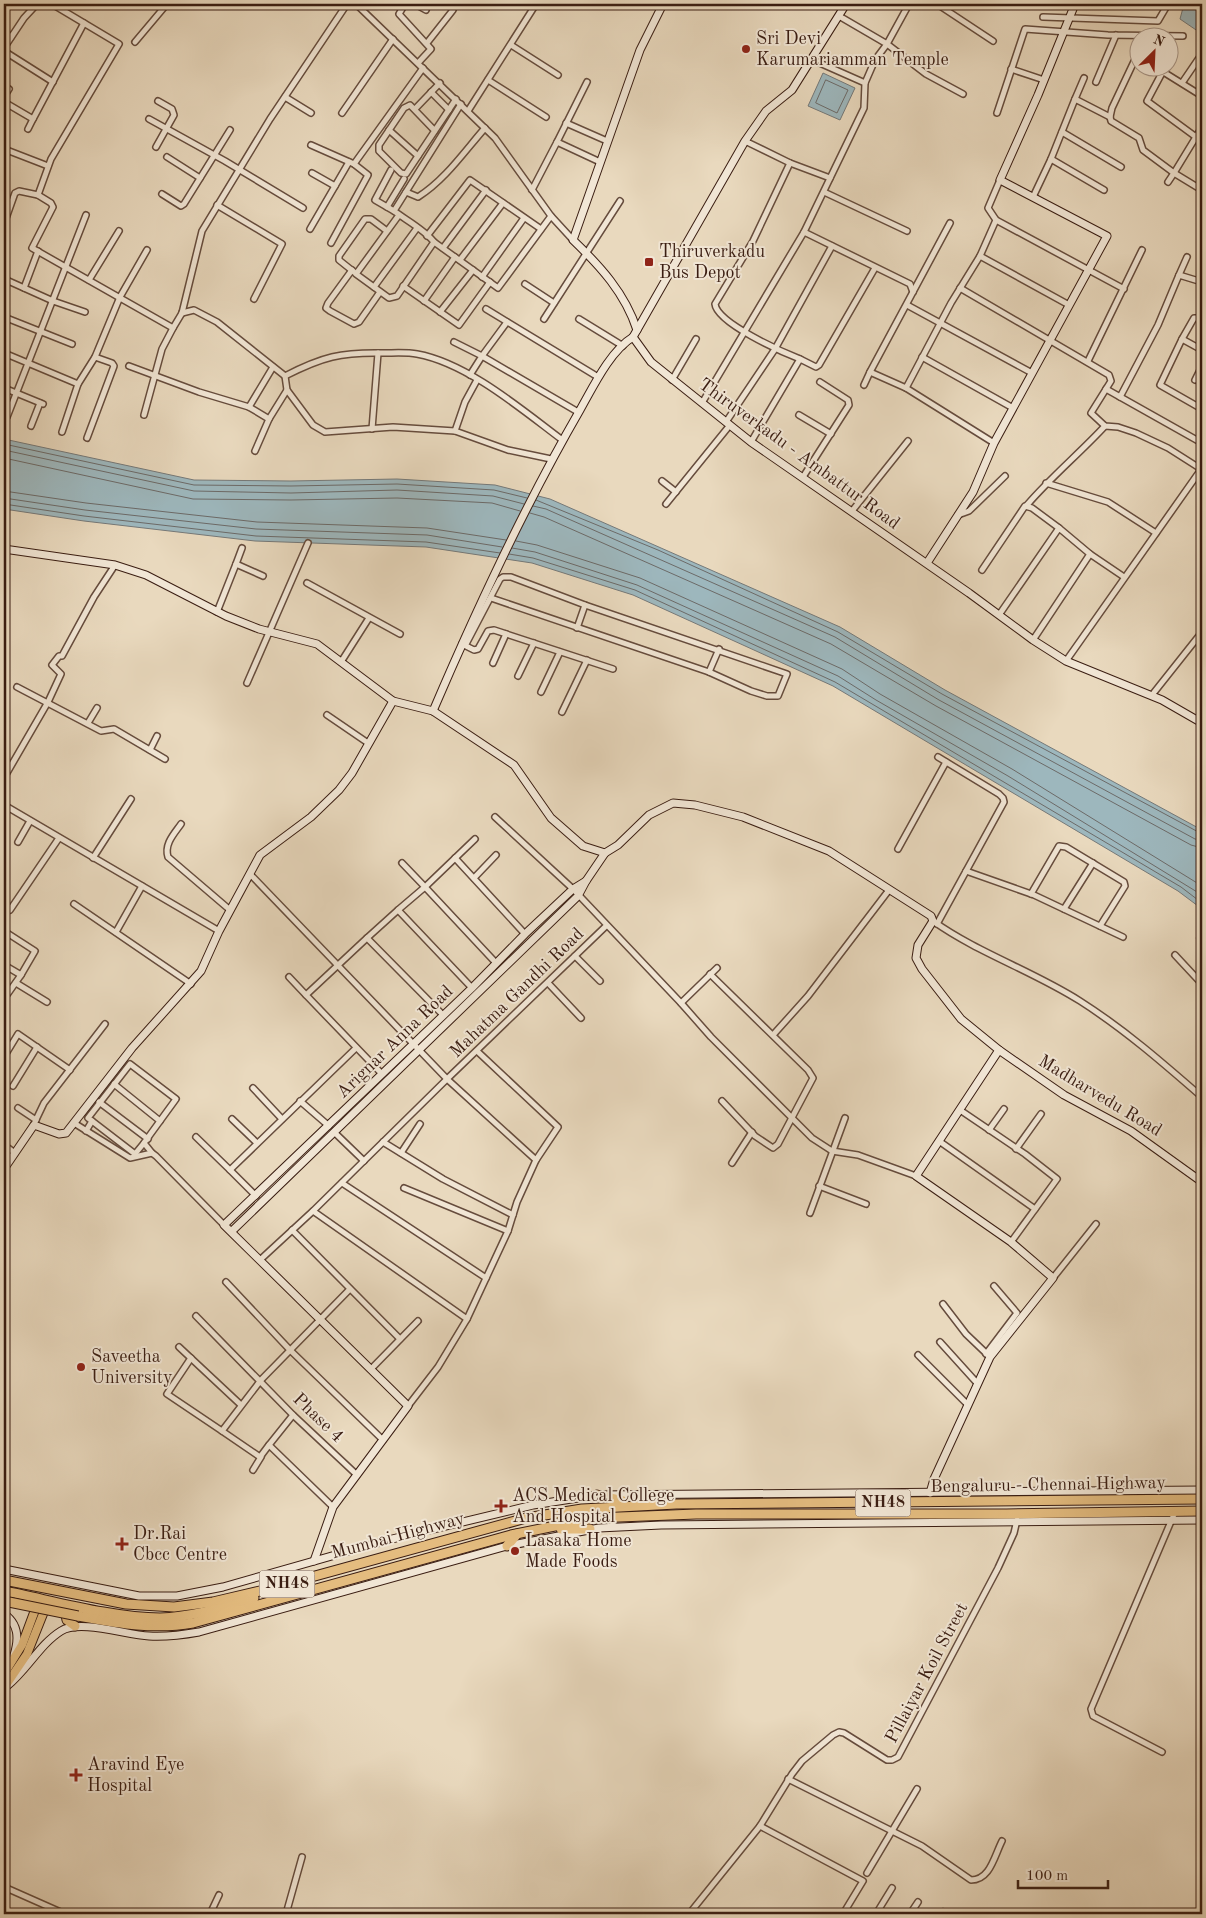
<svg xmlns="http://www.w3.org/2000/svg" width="1206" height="1918" viewBox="0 0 1206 1918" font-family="'Old Standard TT',serif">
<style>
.water{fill:#9db7bd;stroke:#757979}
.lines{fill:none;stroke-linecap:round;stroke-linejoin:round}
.shore{stroke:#6c6a68;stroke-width:1}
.street-casing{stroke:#664c3d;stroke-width:8}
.secondary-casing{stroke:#3a1d12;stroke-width:9}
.primary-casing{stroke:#3a1d12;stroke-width:10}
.highway-casing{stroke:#3a1d12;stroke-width:11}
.street{stroke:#f1e6d5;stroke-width:5}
.secondary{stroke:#f1e6d5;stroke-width:7}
.primary{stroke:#e4bc7f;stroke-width:8}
.highway{stroke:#e4bc7f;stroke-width:9}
.highway-bridge-casing{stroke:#3a1d12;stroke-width:11;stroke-linecap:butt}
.highway-bridge{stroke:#e4bc7f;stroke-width:9}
.poi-dot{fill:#8f2418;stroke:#f1e6d5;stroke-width:2}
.labels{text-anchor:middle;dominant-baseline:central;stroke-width:4;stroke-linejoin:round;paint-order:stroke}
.shield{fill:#f1e6d5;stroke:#71594c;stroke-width:1}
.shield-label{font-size:16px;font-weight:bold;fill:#3a1d12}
.poi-label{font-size:18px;fill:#3a1d12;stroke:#f1e6d5;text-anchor:start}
.street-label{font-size:18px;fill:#3a1d12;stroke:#f1e6d5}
</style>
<rect width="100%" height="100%" fill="#e9d9be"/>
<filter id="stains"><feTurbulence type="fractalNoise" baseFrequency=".004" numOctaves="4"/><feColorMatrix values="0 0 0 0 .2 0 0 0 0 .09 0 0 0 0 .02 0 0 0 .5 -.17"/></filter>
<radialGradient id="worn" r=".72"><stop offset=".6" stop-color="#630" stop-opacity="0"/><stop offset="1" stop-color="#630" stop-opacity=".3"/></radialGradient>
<!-- water -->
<g class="water">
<path d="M1184,4H1202V34L1180,19Z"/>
<path d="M823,73L855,88L840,120L808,106Z"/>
<path d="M4,439L194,480L291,481L397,479L495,485L550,499L840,627L945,690L1202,830V909L1178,891L833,686L633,595L532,563L426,547L255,541L84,521L4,509Z"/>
</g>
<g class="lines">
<!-- shore -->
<g class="shore">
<path d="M826,80L848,90L837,113L816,103Z"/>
<path d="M4,444L194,485L291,486L397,484L494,490L527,498"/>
<path d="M4,450L194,491L291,493L397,490L493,496L524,504"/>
<path d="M4,458L193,499L291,500L397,498L492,503L520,511"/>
<path d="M4,491L86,503L257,522L427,528L506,540"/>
<path d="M4,498L85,510L256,529L427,535L502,547"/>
<path d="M536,500L658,550L838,632L942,694L1202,834"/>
<path d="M4,504L84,516L256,536L426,542L500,553"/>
<path d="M533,506L546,509L835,637L939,700L1195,839L1202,840"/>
<path d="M530,513L544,517L831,644L936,706L1191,845L1202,848"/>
<path d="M516,541L537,545L640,578L842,669L880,694L1012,769L1202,886"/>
<path d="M512,548L535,552L637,585L838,676L876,700L1008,776L1202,895"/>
<path d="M509,554L533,558L635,590L835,682L1181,887L1202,903"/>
</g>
<!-- street casing -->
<g class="street-casing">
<g id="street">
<path d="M52,4L119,44L51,159L38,195L51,203L53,207L32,248L173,328L182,313L202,231L270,119L347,4"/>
<path d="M356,4L495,138L551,216L573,240"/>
<path d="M405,4L399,14L431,49L418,63"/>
<path d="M415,4L426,10"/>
<path d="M909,4L887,44L926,74L963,94"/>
<path d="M937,4L993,41"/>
<path d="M839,16L887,44L875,60L865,83"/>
<path d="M1043,17L1158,21L1168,4"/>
<path d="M4,32L11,37"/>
<path d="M135,42L167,4"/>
<path d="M427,43L453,10"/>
<path d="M511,45L558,75"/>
<path d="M4,48L24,18L37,4"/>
<path d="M4,51L53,82"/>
<path d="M1138,53L1112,108L1110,117L1111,121L1139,138L1143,150L1174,173L1202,127"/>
<path d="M1157,68L1202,96"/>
<path d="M1011,69L1044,80"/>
<path d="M1163,71L1147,101L1196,137"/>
<path d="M488,80L546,117"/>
<path d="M587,82L557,142L600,162"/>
<path d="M1096,82L1116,35"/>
<path d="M1182,83L1199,58L1202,60"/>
<path d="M431,92L449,110"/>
<path d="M4,97L9,89"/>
<path d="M285,97L311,113"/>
<path d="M1075,99L1084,78"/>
<path d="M4,102L33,119L84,23"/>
<path d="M415,109L440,83"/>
<path d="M468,111L536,4"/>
<path d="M342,113L393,39"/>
<path d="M997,113L1025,29L1108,35L1183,36"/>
<path d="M149,119L225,161L303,208"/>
<path d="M566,123L607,141"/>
<path d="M28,129L33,119"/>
<path d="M389,130L418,156"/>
<path d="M435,131L410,105L404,108L379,145V151L401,173L406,174L456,99"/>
<path d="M1062,132L1121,167"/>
<path d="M745,141L790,163L830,178"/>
<path d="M311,145L354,164L368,175L331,243"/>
<path d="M156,147L174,115L172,109L158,101"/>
<path d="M4,149L48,166"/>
<path d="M167,157L200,178"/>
<path d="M1051,159L1104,190"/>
<path d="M790,163L753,241L715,304C717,323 782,352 800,359"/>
<path d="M354,164L423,68"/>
<path d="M391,170L375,200L394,211"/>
<path d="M312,173L335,186"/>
<path d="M1168,182L1174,173L1197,187L1202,184"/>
<path d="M532,190L557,142"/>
<path d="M406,192L418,197C445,180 464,152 485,128"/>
<path d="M824,192L907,231"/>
<path d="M162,194L181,206L184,204L230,130"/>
<path d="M1033,197L1051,159L1075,99L1110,117"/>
<path d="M217,205L282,244L254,299"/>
<path d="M387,207L404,179"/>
<path d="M399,215L356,274L389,298L397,296L434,242C425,230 406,220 394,211L461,104"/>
<path d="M996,220L1124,289"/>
<path d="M4,224L15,193L19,191L38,195"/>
<path d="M310,229L349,162"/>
<path d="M804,232L864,108L865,83L813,60"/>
<path d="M427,236L470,180L541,229"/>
<path d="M434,242L498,288L551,216"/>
<path d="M443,248L486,190"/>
<path d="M980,256L1069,305"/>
<path d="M460,260L503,203"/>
<path d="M352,270L328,303L326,308L330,311L354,324L359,322L380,292"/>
<path d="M354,272L339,260V256L365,219H371L387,231"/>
<path d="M1179,275L1187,257"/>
<path d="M482,277L524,218"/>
<path d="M4,279L53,301L85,312"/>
<path d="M89,280L119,231"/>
<path d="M525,284L554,303"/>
<path d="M403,286L459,325L490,282"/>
<path d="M374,287L417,228"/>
<path d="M24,288L38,251"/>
<path d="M960,288L1109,375L1111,381L1091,413L1105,426L1118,427L1136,433L1168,448L1201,469"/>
<path d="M424,301L455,257"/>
<path d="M907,305L1032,373"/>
<path d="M486,309L598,377"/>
<path d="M440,312L473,270"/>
<path d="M182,313L194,310L217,322L285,376C322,357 341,352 383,353C394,353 407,352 417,354C467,363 521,409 561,439"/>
<path d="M4,317L72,344"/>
<path d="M1202,318H1194L1182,339L1202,350"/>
<path d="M544,319L620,201"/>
<path d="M579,319L623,346"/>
<path d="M507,322L482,356L578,412"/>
<path d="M1182,339L1160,385L1202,409"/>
<path d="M454,342L482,356L470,375"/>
<path d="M4,353L78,384"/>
<path d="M922,357L1013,408"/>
<path d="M1088,361L1142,250"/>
<path d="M129,366L199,392L249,407L269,419"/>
<path d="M870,372L950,223"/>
<path d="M285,376L287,390L313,425L325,432L393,427L455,431L508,450L551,459"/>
<path d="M672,380L696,339"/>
<path d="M1195,380L1202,366"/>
<path d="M864,385L870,372L906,388L951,303L980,256L996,220L988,208L1000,180"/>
<path d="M4,388L43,404"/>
<path d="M906,388L994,443"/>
<path d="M1106,389L1202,443"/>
<path d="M1120,397L1158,325L1179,275L1202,282"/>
<path d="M702,403L804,232L910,284L913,292"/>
<path d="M249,407L273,367"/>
<path d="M144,415L162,349L173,328"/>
<path d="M799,415L831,434"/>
<path d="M7,417L86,215"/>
<path d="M726,422L775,349L832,246"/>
<path d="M31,426L40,403"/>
<path d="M372,429L378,353"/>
<path d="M455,431L465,402L477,380"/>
<path d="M62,432L78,384L95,357L120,297L147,250"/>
<path d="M87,438L114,366L112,363L95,357"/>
<path d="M751,442L800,359L816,367L819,365L875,268"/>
<path d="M255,451L269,419L287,390"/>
<path d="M803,477L849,405L848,400L820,382"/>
<path d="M662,481L676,492"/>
<path d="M1046,483L1108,502L1156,533"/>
<path d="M666,504L730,425"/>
<path d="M1027,505C1051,477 1080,453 1105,426"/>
<path d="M852,511L908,441"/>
<path d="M958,515L969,511L1005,476"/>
<path d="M236,564L242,548"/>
<path d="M982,570L1025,506L1032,508L1059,528"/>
<path d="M307,583L400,634"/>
<path d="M217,612L236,564L263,576"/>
<path d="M999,615L1059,528L1090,554L1124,577"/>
<path d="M577,628L585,605"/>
<path d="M1033,640L1090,554"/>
<path d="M462,644H466L500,579L503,577H511L585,605L787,674L778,696H767L751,691L709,672L491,598"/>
<path d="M464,645L474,650L478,649L488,631L494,630L613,669"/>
<path d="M1066,661L1202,468"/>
<path d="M341,662L369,618"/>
<path d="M493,663L506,634"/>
<path d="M709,672L719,649"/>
<path d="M518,676L534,643"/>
<path d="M247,683L308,543"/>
<path d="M17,687L101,731L114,729L165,759"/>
<path d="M541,692L560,652"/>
<path d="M1152,695L1202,632"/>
<path d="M562,712L587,660"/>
<path d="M327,715L368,743"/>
<path d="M88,723L97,708"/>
<path d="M150,750L157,736"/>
<path d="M4,778L48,702L61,674L52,665L59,656H62L94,597L115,565"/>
<path d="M4,805L219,931"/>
<path d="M495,817L573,889L681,1003L711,1037L812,1138L832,1151L858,1155L916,1176"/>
<path d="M181,824C174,834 164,844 168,857L230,910"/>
<path d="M18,842L30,821"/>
<path d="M898,849L946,762"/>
<path d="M93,858L131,799"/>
<path d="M455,858L525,934"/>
<path d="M402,863L425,887L475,839"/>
<path d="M966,871L1034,895L1123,937"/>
<path d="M250,874L447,1079L313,1211"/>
<path d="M474,878L496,855"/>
<path d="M1031,894L1059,846L1066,847L1124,882L1125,886L1100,926"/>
<path d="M74,904L191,984"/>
<path d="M1064,909L1093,863"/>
<path d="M10,910L59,838"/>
<path d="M933,921C978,953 1033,971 1080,1001C1124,1029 1163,1063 1202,1097"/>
<path d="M937,924L1004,802L1003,798L999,794L938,757"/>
<path d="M4,931L35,951L21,975L4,965"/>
<path d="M116,932L142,886"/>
<path d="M367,938L398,910"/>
<path d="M1200,938L1202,940"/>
<path d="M1175,955L1202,984"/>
<path d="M575,956L600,981"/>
<path d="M710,974L808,1070L813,1078L778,1144L773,1148L755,1136L722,1101"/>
<path d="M289,977L306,995"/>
<path d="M16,983L47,1002"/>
<path d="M548,983L581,1018"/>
<path d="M472,988L398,910L425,887L496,963"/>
<path d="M4,999L21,975"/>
<path d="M681,1003L717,968"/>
<path d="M773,1035L808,996L889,890"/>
<path d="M4,1057L18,1034L70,1070"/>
<path d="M382,1074L306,995L367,938L443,1015"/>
<path d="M114,1084L160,1121"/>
<path d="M13,1086L37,1047"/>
<path d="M253,1088L282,1119"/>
<path d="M300,1101L329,1126"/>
<path d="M99,1102L148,1139"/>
<path d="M18,1108L36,1120"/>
<path d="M960,1110L1025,1154L1057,1179L1011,1242"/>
<path d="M232,1119L257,1143"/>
<path d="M92,1121L88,1118L130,1064L176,1099L144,1143L152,1153"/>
<path d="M74,1123L130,1158L152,1153L156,1156L224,1225"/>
<path d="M33,1126L44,1103L105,1024"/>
<path d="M989,1130L1004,1109"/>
<path d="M86,1131L92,1121L135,1154L144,1143"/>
<path d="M334,1132L364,1161"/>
<path d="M196,1137L230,1170L356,1048"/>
<path d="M939,1141L1035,1209"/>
<path d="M383,1142L443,1179L513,1215"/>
<path d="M4,1145L15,1153"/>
<path d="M1016,1149L1041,1114"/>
<path d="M401,1153L420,1124"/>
<path d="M536,1160L447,1079L606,926"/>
<path d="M732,1163L752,1132"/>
<path d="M230,1170L256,1196"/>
<path d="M342,1183L486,1278"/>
<path d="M819,1186L866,1204"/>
<path d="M404,1188L508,1231"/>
<path d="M810,1213L845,1118"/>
<path d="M292,1230L400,1339"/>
<path d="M261,1259L313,1211L467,1319L438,1367L408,1406"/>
<path d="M1053,1278L1096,1224"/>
<path d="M226,1282L290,1350L383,1440"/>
<path d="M943,1304L966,1334L988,1355"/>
<path d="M196,1316L293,1415L357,1475"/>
<path d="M467,1319L508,1231L517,1202L536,1160L558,1127L477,1051"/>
<path d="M940,1342L977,1383"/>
<path d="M179,1347L241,1405"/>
<path d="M986,1354L1017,1313L994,1286"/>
<path d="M918,1355L967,1404"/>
<path d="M191,1358L167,1394L222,1431"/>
<path d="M371,1369L418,1321"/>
<path d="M269,1445L293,1415"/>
<path d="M253,1470L261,1457"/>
<path d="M333,1507L269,1445L260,1457L222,1431L261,1380L350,1289"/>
<path d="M1162,1752L1093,1716L1091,1709L1175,1512"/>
<path d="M788,1779L922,1846L971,1880C990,1880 994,1857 1002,1841"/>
<path d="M760,1826L863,1881L843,1914"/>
<path d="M867,1873L917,1789"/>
<path d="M4,1887L65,1914"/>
<path d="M210,1914L219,1895"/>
<path d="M286,1914L302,1857"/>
<path d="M689,1914L760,1826L792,1774L802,1761L833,1735L839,1732L844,1733L887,1760H892L898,1757L998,1568L1014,1533L1017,1520"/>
<path d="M876,1914L892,1888"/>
<path d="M910,1914L918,1902"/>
<path d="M941,1914L943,1912"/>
</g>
</g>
<!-- secondary casing -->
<g class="secondary-casing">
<g id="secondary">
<path d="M663,4L640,50L573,240C600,266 625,293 637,330L633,337L651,362L751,442L969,593L1033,640L1066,661L1162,700L1202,723"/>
<path d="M637,330L745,141L766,111L792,90L846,4"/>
<path d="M4,549L115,565L146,575L226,616L259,629L317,644L393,701L433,711L514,765L551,818L583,846L605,853L618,845L649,815L673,803L695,805L743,817L829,851L931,916L933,921L918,945L916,958L922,969L961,1019L999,1050L1064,1095L1131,1131L1202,1182"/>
<path d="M927,563L973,492L994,443L1107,236L1000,180L1038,95L1075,4"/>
<path d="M433,711C477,608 524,507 580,410C593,387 610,351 633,337"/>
<path d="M4,1169L34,1125L59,1134L66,1133L132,1048L201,971L219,931L260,855L311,817L339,790L352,773L393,701"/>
<path d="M232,1231L578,896L586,881L605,853"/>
<path d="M930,1493L934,1479L990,1357L1053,1278L1011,1242L916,1176L999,1050"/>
<path d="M314,1561L333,1507L408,1406L224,1225L472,988L525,934L573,889L586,881"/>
<path d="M4,1569L139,1596H177L223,1587L388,1540L533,1505L597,1495L1202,1490"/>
<path d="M4,1614C19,1624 19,1639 14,1655"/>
<path d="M7,1686C27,1670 40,1644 61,1631C80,1619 126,1635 149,1636C166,1637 182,1635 199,1632L507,1546L599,1528L661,1525L1202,1520"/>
</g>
</g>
<!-- primary casing -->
<g class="primary-casing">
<g id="primary">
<path d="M4,1674L22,1645L38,1602"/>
<path d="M4,1688L27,1654L47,1604"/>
</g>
</g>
<!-- highway casing -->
<g class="highway-casing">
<g id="highway">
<path d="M597,1495L623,1501"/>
<path d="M561,1529H590"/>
<path d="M507,1546L517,1534"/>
<path d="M4,1580L126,1604L174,1607L213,1602L264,1590L526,1518L582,1509L676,1504L1202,1499"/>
<path d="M4,1591C50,1600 113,1618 160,1618C191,1617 224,1608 254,1598"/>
<path d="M70,1609L66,1615L67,1620L75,1626"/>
<path d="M78,1616C117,1623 153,1630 193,1623L511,1535L594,1518L696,1514H1006L1202,1511"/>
</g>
</g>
<!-- street -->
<use href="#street" class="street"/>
<!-- secondary -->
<use href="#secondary" class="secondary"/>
<!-- primary -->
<use href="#primary" class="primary"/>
<!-- highway -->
<use href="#highway" class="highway"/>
<!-- highway-bridge casing -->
<g class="highway-bridge-casing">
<path id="highway-bridge" d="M4,1601L78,1616"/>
</g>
<!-- highway-bridge -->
<use href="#highway-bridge" class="highway-bridge"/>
</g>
<!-- markers -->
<g class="poi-dot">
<circle cx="746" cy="49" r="5"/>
<rect x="644" y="257" width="10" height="10" rx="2.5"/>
<circle cx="81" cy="1367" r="5"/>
<path d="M498.5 1498.5h5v5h5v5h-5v5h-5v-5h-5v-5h5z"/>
<path d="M119.5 1536.5h5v5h5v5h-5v5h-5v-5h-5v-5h5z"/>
<circle cx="515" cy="1551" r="5"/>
<path d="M73.5 1767.5h5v5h5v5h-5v5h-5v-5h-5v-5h5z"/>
</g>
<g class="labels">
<!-- shield labels -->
<g class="shield">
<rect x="855.5" y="1489.5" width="55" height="27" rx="4"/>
<rect x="259.5" y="1570.5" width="55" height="27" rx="4"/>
</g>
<g class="shield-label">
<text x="883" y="1503">NH48</text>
<text x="287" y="1584">NH48</text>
</g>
<!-- poi labels -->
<g class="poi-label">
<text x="756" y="39">Sri Devi<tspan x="756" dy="21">Karumariamman Temple</tspan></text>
<text x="659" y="252">Thiruverkadu<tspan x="659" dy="21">Bus Depot</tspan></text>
<text x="91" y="1357">Saveetha<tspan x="91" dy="21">University</tspan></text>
<text x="512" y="1496">ACS Medical College<tspan x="512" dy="21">And Hospital</tspan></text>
<text x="133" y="1534">Dr.Rai<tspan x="133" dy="21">Cbcc Centre</tspan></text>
<text x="525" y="1541">Lasaka Home<tspan x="525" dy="21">Made Foods</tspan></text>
<text x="87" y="1765">Aravind Eye<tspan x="87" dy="21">Hospital</tspan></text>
</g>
<!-- street labels -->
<g class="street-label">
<text transform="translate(799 454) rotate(36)">Thiruverkadu - Ambattur Road</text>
<text transform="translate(517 993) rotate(-44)">Mahatma Gandhi Road</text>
<text transform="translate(395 1042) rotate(-44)">Arignar Anna Road</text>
<text transform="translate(1100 1096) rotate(31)">Madharvedu Road</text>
<text transform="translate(318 1418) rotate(44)">Phase 4</text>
<text transform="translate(1048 1485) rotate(-1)">Bengaluru - Chennai Highway</text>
<text transform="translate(398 1536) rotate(-15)">Mumbai Highway</text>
<text transform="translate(927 1673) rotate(-62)">Pillaiyar Koil Street</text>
</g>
</g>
<!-- margin -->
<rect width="1206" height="1918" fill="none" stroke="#e9d9be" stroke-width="20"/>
<rect x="5" y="5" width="1196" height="1908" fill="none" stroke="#3a1d12" stroke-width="2.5"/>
<rect x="10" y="10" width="1186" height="1898" fill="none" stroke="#3a1d12"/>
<!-- north arrow -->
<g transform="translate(1154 52) rotate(24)"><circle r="24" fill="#f1e6d5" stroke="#a89687"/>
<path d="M0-4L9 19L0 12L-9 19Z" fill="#8f2418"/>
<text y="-8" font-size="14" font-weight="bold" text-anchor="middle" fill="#3a1d12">N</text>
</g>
<!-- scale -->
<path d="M1018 1880v8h90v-8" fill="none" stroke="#3a1d12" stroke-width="2.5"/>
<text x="1026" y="1880" font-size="15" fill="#3a1d12" stroke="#f1e6d5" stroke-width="4" paint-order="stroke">100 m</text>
<rect width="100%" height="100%" filter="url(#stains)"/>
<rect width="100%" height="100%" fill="url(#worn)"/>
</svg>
